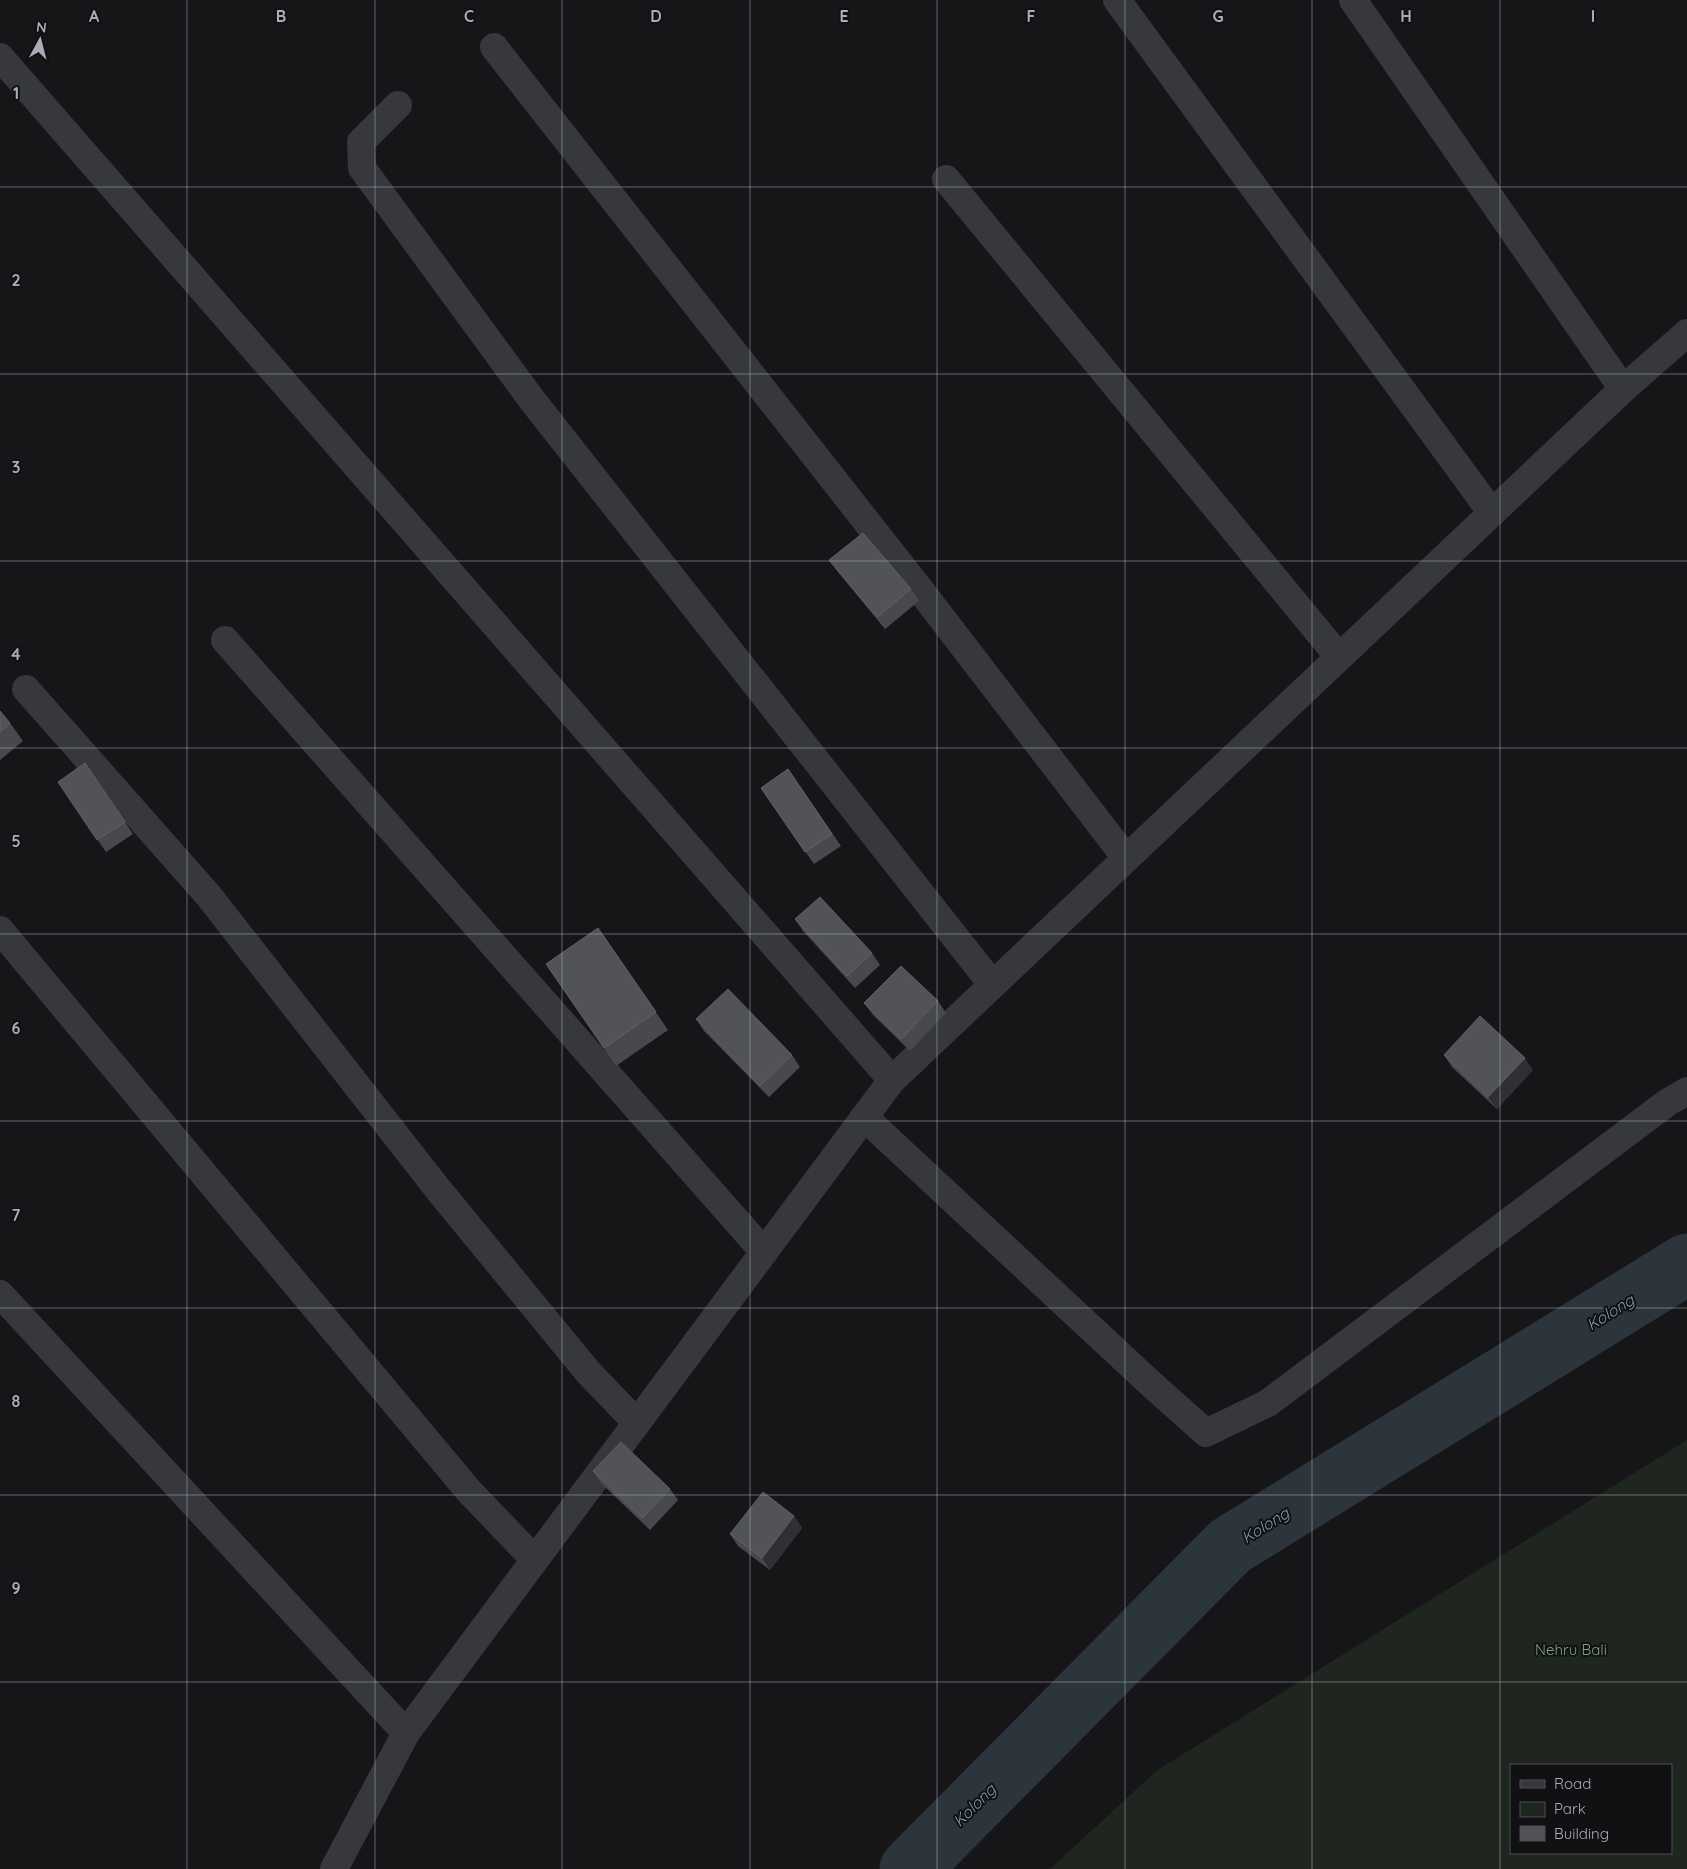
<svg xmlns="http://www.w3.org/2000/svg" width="1687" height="1869" viewBox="0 0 1687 1869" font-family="Quicksand,sans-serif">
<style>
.park{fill:#1e261f;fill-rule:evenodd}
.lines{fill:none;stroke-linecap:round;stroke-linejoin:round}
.river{stroke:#2c353c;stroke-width:61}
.street{stroke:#37383d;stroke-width:28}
.wall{fill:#47494d}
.shaded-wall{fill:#2f3033}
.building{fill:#525359;stroke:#5f6168}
.grid{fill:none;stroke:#a8adb8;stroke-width:1;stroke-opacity:0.55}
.labels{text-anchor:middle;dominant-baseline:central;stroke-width:4;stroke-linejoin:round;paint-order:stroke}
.park-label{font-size:15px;fill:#7fa381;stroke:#111113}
.water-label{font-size:16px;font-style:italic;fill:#7f9bb3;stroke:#111113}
.grid-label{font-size:16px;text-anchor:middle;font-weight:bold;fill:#a8adb8;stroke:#111113;stroke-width:4;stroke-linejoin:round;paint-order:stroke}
</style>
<rect width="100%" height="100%" fill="#161618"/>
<!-- park -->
<path class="park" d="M1687,1440V1869H1050L1156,1771ZM1511,1765H1671V1853H1511Z"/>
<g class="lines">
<!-- river -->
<path class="river" d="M910,1869L1230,1546L1687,1264"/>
<!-- street -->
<g class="street">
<path d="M1117,0L1492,513"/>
<path d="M1353,0L1623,389"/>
<path d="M494,47L921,591L1126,858"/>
<path d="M0,57L892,1080"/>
<path d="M398,105L361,142L362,168L532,400L992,984"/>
<path d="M946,179L1339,657"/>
<path d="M225,640L764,1252"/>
<path d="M26,689L208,895L437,1188L588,1372L637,1423"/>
<path d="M0,930L468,1490L535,1560"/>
<path d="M864,1117L1149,1382L1206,1433L1268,1403L1668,1102L1687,1091"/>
<path d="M0,1294L406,1733"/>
<path d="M334,1869L406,1733L892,1080L1623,389L1687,333"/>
</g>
</g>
<!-- wall -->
<g class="wall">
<path d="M829,560L911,589L919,601L885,629L838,572Z"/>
<path d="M0,711L10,723L23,741L0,760Z"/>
<path d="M85,763L133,834L106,852L58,782Z"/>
<path d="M788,769L841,846L814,864L761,788Z"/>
<path d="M795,919L872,953L880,965L855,988L803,931Z"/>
<path d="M598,928L668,1030L616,1066L546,964Z"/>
<path d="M938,1001L946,1013L910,1051L873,1015L864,1003Z"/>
<path d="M696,1019L792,1055L800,1067L769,1097L704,1031Z"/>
<path d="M1444,1055L1533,1070L1497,1109L1452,1067Z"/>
<path d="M593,1471L670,1489L678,1500L650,1530L601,1483Z"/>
<path d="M794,1516L802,1528L770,1570L738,1546L730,1534Z"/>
</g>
<!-- shaded-wall -->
<g class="shaded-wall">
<path d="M1525,1058L1533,1070L1497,1109L1488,1097Z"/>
<path d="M794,1516L802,1528L770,1570L762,1558Z"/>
</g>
<!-- building -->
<g class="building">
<path d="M863,533L911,589L877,617L829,560Z"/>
<path d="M0,711L10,723L0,732Z"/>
<path d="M85,763L125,822L97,840L58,782Z"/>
<path d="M788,769L832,834L805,852L761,788Z"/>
<path d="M820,897L872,953L847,976L795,919Z"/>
<path d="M598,928L656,1012L604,1048L546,964Z"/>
<path d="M901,966L938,1001L901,1039L864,1003Z"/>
<path d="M728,989L792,1055L760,1086L696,1019Z"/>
<path d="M1480,1016L1525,1058L1488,1097L1444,1055Z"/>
<path d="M621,1442L670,1489L642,1518L593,1471Z"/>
<path d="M763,1492L794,1516L762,1558L730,1534Z"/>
</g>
<!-- grid -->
<path class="grid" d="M187,0V1869M375,0V1869M562,0V1869M750,0V1869M937,0V1869M1125,0V1869M1312,0V1869M1500,0V1869M0,187H1687M0,374H1687M0,561H1687M0,748H1687M0,934H1687M0,1121H1687M0,1308H1687M0,1495H1687M0,1682H1687"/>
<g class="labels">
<!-- park labels -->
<g class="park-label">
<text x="1571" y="1649">Nehru Bali</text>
</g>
<!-- water labels -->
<g class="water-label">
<text transform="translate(1610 1312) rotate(-32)">Kolong</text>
<text transform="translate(1265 1525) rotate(-32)">Kolong</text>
<text transform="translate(974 1805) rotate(-45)">Kolong</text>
</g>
</g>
<g class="grid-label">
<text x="94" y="22">A</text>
<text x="281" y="22">B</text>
<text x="469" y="22">C</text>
<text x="656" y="22">D</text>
<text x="844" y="22">E</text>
<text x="1031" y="22">F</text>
<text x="1218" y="22">G</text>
<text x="1406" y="22">H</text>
<text x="1593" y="22">I</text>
<text x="16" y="99">1</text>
<text x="16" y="286">2</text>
<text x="16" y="473">3</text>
<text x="16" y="660">4</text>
<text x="16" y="847">5</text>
<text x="16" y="1034">6</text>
<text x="16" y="1221">7</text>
<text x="16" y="1407">8</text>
<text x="16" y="1594">9</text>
</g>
<!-- legend -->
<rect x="1510" y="1764" width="162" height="90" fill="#111113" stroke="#4d4f55"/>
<rect x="1520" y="1780" width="25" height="8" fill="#37383d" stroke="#4d4f55"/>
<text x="1554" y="1789" font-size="15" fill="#a8adb8">Road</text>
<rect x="1520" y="1802" width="25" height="15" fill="#1e261f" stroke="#4d4f55"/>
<text x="1554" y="1814" font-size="15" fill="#a8adb8">Park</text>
<rect x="1520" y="1826" width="25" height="15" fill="#525359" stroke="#4d4f55"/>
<text x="1554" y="1839" font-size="15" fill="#a8adb8">Building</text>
<!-- north arrow -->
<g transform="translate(40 40) rotate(7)" stroke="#111113" stroke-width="4" paint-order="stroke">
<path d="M0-4L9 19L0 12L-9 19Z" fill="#a8adb8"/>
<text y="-8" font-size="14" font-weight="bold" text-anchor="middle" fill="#a8adb8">N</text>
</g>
</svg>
